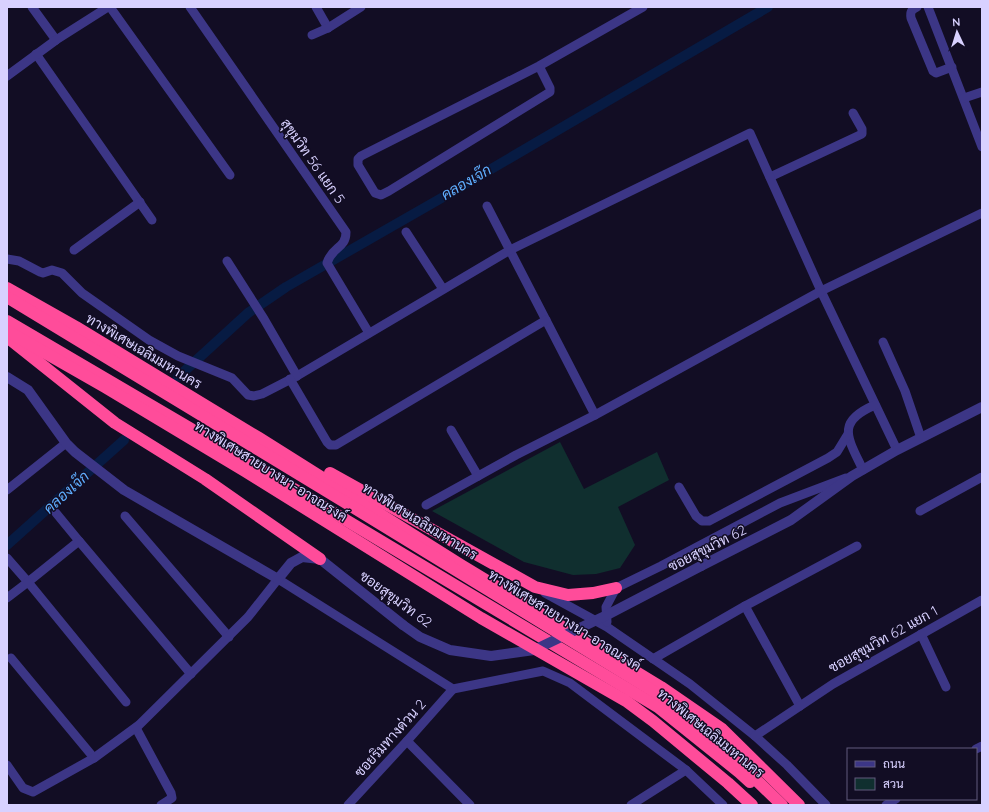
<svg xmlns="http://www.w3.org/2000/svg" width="989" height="812" viewBox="0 0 989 812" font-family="Quicksand,Sarabun,sans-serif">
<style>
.green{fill:#102f2f}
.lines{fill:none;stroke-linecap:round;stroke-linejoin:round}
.canal{stroke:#071b43;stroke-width:10}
.minor{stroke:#3c3686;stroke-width:9}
.tertiary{stroke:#3c3686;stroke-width:10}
.motorway{stroke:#ff4c9a;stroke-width:12}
.tertiary-bridge{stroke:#3c3686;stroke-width:10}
.motorway-bridge{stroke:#ff4c9a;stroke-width:12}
.labels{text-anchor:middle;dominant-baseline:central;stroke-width:3;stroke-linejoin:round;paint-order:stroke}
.street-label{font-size:14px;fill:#d8d1ff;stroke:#120d24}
.water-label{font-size:15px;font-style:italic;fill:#5faeff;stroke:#120d24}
</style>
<rect width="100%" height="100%" fill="#120d24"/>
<!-- green -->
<path class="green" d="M560,442L584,489L657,452L669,480L618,507L635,545L620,568L596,574L573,575L524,562L432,511Z"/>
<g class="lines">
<!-- canal -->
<g class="canal">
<path d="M178,377L248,313L286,287L445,196L768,7"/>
<path d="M7,545L124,440"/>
</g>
<!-- minor -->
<g class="minor">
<path d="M32,7L56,40"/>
<path d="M110,7L230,175"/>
<path d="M190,7L346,232C346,249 332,246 327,263L369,333"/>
<path d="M316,7L328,28"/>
<path d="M917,7C911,10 910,12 911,18L933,71L936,73L952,67"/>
<path d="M928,7L982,147"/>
<path d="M312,35L328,28L361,7"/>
<path d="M36,54L152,220"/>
<path d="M539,66L550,88V92L389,191L381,195L375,193L358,165V159L361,156L539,66L643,7"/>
<path d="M7,76L56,40L108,7"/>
<path d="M964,98L982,92"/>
<path d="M770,177L862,134V129L853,113"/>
<path d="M487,206L595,415"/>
<path d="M406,232L443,289"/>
<path d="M74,250L140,202"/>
<path d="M7,259L19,261L40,272L43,273L52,270L62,273L82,293L149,340L178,356L232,378L248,395L254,396L262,394L297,376L510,250L750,133L821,291L897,450"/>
<path d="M227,261L264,319L297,376"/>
<path d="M883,342L905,391L921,438"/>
<path d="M290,379L327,442L330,445H336L546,320"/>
<path d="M451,430L478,476"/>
<path d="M863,470C848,438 835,422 875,405"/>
<path d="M679,487L696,516L702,521H709L828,458L837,452L848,434"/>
<path d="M7,490L66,443"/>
<path d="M426,505L516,455L595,415L821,291L982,213"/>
<path d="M920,511L982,477"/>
<path d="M56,513L79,541"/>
<path d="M125,516L229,637"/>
<path d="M7,558L28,582L79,541L191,674"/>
<path d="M545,593L607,627L690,684L755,736L787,765L826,805"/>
<path d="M7,598L28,582L126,702"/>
<path d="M745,606L800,706"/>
<path d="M607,622L606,607L616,588L661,566L780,503L846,478"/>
<path d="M921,634L946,687"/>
<path d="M11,658L94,758"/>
<path d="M653,659L745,606L857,546"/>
<path d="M136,728L171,793L172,798L161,805"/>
<path d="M755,736L833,684L982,600"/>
<path d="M407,741L470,805"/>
<path d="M976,749L982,746"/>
<path d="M7,765L23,788L33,792L94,758L139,725L248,617L278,579L453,689L543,671L570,683L686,770L723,805"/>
<path d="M348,805L407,741L453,689"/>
<path d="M631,805L686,770"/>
<path d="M886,805L896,799"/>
</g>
<!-- tertiary -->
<g class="tertiary">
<path d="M7,377L28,390L66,443L75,452L124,490L278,579L291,563L302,557L320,559L403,625"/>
<path d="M701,566L791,520L852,476L897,450L982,407"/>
</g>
<!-- motorway -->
<g class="motorway">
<path d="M7,288L76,327L259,438L461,565L661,687L722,729L799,805"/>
<path d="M7,321L304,495L658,707L739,772L750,782"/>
<path d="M7,337L115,423L205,479L320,559"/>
<path d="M330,473L535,587L568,595L593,593L616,588"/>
</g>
<!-- tertiary-bridge -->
<path class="tertiary-bridge" d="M403,625L420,637L450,650L491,656L534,650L607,615L701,566"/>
<!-- motorway-bridge -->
<g class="motorway-bridge">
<path d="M7,297L366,515L658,694L716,741L782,805"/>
<path d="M7,331L105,387L245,471L481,618L626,701L653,721L728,783L752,805"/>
</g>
</g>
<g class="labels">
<!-- street labels -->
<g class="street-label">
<text transform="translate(313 161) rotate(55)">สุขุมวิท 56 แยก 5</text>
<text transform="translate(144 351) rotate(31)">ทางพิเศษเฉลิมมหานคร</text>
<text transform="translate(271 471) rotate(32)">ทางพิเศษสายบางนา-อาจณรงค์</text>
<text transform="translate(420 521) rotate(32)">ทางพิเศษเฉลิมมหานคร</text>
<text transform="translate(707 548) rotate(-27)">ซอยสุขุมวิท 62</text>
<text transform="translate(396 599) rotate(36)">ซอยสุขุมวิท 62</text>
<text transform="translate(565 620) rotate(32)">ทางพิเศษสายบางนา-อาจณรงค์</text>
<text transform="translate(883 639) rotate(-29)">ซอยสุขุมวิท 62 แยก 1</text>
<text transform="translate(711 733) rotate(39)">ทางพิเศษเฉลิมมหานคร</text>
<text transform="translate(390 738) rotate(-48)">ซอยริมทางด่วน 2</text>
</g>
<!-- water labels -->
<g class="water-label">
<text transform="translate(466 182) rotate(-30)">คลองเจ๊ก</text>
<text transform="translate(66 492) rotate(-42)">คลองเจ๊ก</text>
</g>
</g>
<!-- border -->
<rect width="989" height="812" fill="none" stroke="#d8d1ff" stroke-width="16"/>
<!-- legend -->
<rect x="847" y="748" width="130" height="52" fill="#120d24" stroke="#615b7c"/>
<rect x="855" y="761" width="20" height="6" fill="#3c3686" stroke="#615b7c"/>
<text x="883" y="768" font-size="12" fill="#d8d1ff">ถนน</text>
<rect x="855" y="778" width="20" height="12" fill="#102f2f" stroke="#615b7c"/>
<text x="883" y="788" font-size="12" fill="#d8d1ff">สวน</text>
<!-- north arrow -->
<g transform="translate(957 32) rotate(356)" stroke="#120d24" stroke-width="3" paint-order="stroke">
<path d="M0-3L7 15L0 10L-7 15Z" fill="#d8d1ff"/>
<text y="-6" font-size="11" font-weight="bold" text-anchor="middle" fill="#d8d1ff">N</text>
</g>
</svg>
